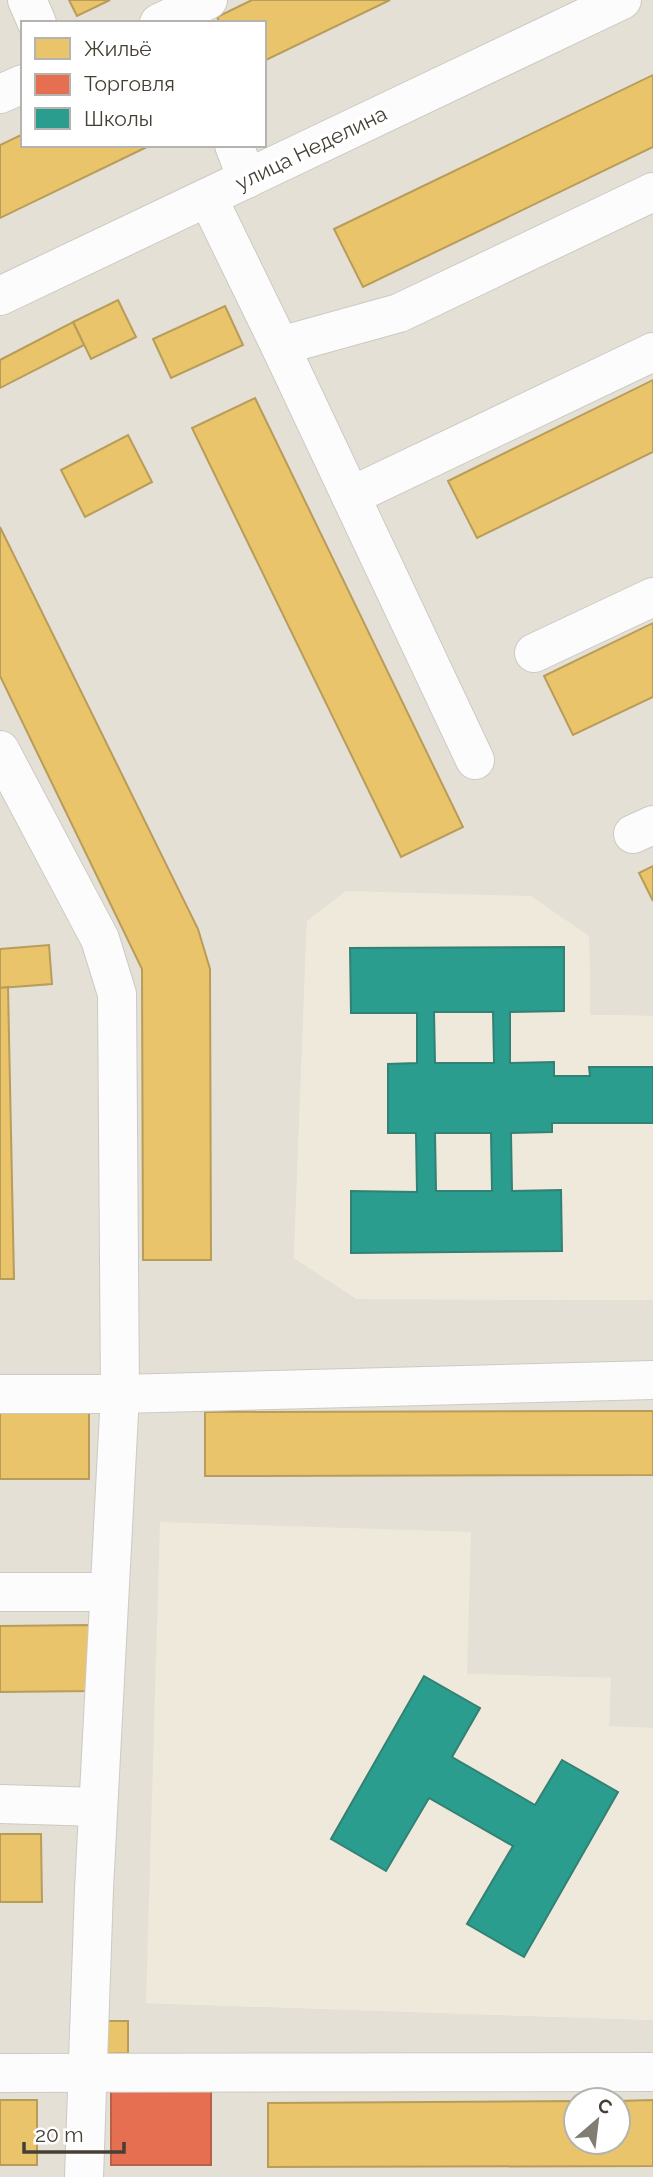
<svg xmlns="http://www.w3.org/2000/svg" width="653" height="2177" viewBox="0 0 653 2177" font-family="Raleway,sans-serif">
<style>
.residential{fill:#e5e0d5;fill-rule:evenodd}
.education{fill:#eee9da}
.homes{fill:#e9c46a;stroke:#b89c5a;stroke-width:2}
.shops{fill:#e76f51;stroke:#b76148;stroke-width:2}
.schools{fill:#2a9d8f;stroke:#328174;stroke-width:2;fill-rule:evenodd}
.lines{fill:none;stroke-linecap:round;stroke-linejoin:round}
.minor-casing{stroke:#cccac4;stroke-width:40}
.minor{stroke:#fdfcfc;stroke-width:38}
.labels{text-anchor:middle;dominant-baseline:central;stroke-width:7;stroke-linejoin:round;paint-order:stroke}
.street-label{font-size:21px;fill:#464034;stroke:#fff}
</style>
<rect width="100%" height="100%" fill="#f0eee8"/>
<!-- residential -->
<path class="residential" d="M0,0H653V1016L590,1015L589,936L307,922L294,1258L357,1299L653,1300V1728L609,1727L610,1678L467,1674L146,2003L653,2020V2177H0ZM23,23H264V145H23ZM576,2100H618V2142H576Z"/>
<!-- education -->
<g class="education">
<path d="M346,891L531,896L589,936L590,1015L653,1016V1300L357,1299L294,1258L307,921Z"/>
<path d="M160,1522L471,1532L467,1674L611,1678L609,1726L653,1728V2020L146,2003Z"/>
</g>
<!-- homes -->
<g class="homes">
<path d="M69,0H110L77,16Z"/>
<path d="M252,0H390L264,61V23H220L217,17Z"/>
<path d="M653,75V147L363,287L334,229Z"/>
<path d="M23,134V145H151L0,218V145Z"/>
<path d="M118,300L136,337L91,359L73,322Z"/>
<path d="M225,306L243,345L171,378L153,339Z"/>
<path d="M73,322L84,345L0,388V360Z"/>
<path d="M653,380V452L477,538L448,481Z"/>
<path d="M255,398L463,827L401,857L192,428Z"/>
<path d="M128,435L152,482L85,517L61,470Z"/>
<path d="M0,527L198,929L210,969L211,1260H143L142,969L0,676Z"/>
<path d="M653,623V697L573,735L544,676Z"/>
<path d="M653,866V901L639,873Z"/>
<path d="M49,945L52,984L0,988V949Z"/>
<path d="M8,987L14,1279H0V988Z"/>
<path d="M0,1411L89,1412V1479H0Z"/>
<path d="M601,1411H653V1475L205,1476V1412Z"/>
<path d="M90,1625V1691L0,1692V1626Z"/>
<path d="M0,1834H41L42,1902H0Z"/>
<path d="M100,2021H128V2053L101,2054Z"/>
<rect x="0" y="2100" width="37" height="65"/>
<path d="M653,2100V2166L268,2167V2103L576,2101V2142H618V2101Z"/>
</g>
<!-- shops -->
<rect class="shops" x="111" y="2086" width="100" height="79"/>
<!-- schools -->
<g class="schools">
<path d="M564,947V1011L510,1012V1063L554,1062V1076H590L589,1067H653V1123H552V1132L511,1133L512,1191L561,1190L562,1251L351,1253V1191L417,1192L416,1133H388V1064L417,1063V1013H351L350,948ZM434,1012H493L494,1063H435ZM435,1133H491L492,1191H436Z"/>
<path d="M424,1676L480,1708L452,1757L535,1805L562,1760L618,1792L524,1957L467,1924L513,1846L429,1798L386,1871L331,1839Z"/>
</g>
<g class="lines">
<!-- minor casing -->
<g class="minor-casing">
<g id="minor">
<path d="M27,0L37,23"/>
<path d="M159,23L208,0"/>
<path d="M0,94L23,84"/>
<path d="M234,145L247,179"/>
<path d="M208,198L280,346L475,760"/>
<path d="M0,296L622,0"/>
<path d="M280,346L399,313L653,192"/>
<path d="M351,496L653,352"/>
<path d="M534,653L653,597"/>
<path d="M0,750L100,939L117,994L120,1394L653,1380"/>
<path d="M633,834L653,825"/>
<path d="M0,1394H120L94,1889L84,2177"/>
<path d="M0,1592H109"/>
<path d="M0,1804L98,1807"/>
<path d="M0,2073L653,2072"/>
</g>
</g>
<!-- minor -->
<use href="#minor" class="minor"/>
</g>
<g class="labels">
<!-- street labels -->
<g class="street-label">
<text transform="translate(311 148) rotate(-26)">улица Неделина</text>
</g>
</g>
<!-- legend -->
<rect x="21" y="21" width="245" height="126" fill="#ffffff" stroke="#b5b3ae" stroke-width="2"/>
<rect x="35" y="38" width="35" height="21" fill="#e9c46a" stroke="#b5b3ae" stroke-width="2"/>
<text x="84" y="56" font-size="21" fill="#464034">Жильё</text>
<rect x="35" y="74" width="35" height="21" fill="#e76f51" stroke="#b5b3ae" stroke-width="2"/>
<text x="84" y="91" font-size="21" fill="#464034">Торговля</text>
<rect x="35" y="108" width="35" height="21" fill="#2a9d8f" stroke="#b5b3ae" stroke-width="2"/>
<text x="84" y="126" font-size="21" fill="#464034">Школы</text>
<!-- north arrow -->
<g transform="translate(597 2121) rotate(28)"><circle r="33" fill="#ffffff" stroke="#b5b3ae" stroke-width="2"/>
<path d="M0-5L12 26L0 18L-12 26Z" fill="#827d73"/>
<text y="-10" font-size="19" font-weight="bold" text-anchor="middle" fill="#464034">С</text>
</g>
<!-- scale -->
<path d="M24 2142v10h100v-10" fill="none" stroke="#464034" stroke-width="3.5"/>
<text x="35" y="2142" font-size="21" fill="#464034" stroke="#ffffff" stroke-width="5" paint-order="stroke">20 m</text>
</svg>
